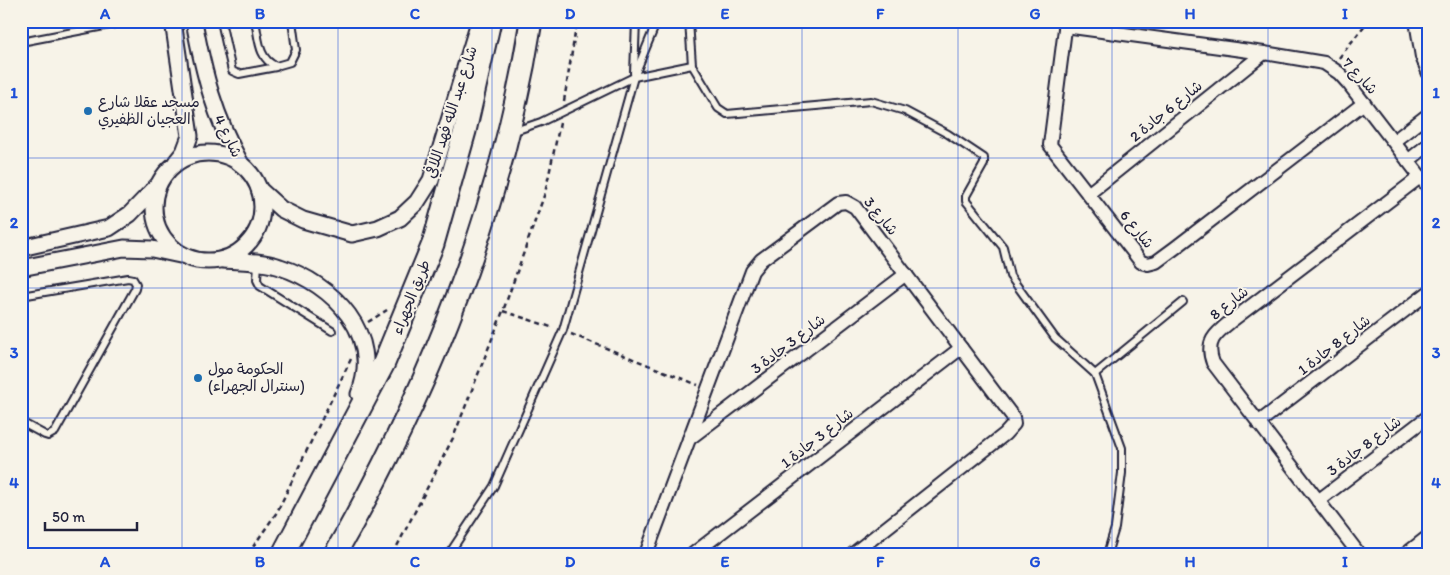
<svg xmlns="http://www.w3.org/2000/svg" width="1450" height="575" viewBox="0 0 1450 575" font-family="Itim,'Playpen Sans Arabic',sans-serif">
<style>
.lines{fill:none;stroke-linecap:round;stroke-linejoin:round}
.service-casing{stroke:#22223b;stroke-width:10}
.minor-casing{stroke:#22223b;stroke-width:16}
.tertiary-casing{stroke:#22223b;stroke-width:19}
.trunk-casing{stroke:#22223b;stroke-width:25}
.path{stroke:#22223b;stroke-width:2.5;stroke-dasharray:5 4;stroke-linecap:butt}
.service{stroke:#f7f3e8;stroke-width:6}
.minor{stroke:#f7f3e8;stroke-width:12}
.tertiary{stroke:#f7f3e8;stroke-width:15}
.trunk{stroke:#f7f3e8;stroke-width:21}
.grid{fill:none;stroke:#1d4ed8;stroke-width:1;stroke-opacity:0.55}
.poi-dot{fill:#1f6fb2;stroke:#f7f3e8;stroke-width:2}
.labels{text-anchor:middle;dominant-baseline:central;stroke-width:4;stroke-linejoin:round;paint-order:stroke}
.street-label{font-size:15px;fill:#22223b;stroke:#f7f3e8}
.poi-label{font-size:15px;fill:#22223b;stroke:#f7f3e8;text-anchor:start}
.neatline{fill:none;stroke:#1d4ed8;stroke-width:2}
.grid-label{font-size:16px;text-anchor:middle;font-weight:bold;fill:#1d4ed8}
</style>
<rect width="100%" height="100%" fill="#f7f3e8"/>
<filter id="ink" filterUnits="userSpaceOnUse"><feTurbulence type="fractalNoise" baseFrequency=".02" numOctaves="2"/><feDisplacementMap in="SourceGraphic" scale="10" xChannelSelector="R" yChannelSelector="G"/><feConvolveMatrix kernelMatrix="1 2 1 2 8 2 1 2 1" color-interpolation-filters="sRGB"/></filter>
<g filter="url(#ink)">
<g class="lines">
<!-- service casing -->
<g class="service-casing">
<g id="service">
<path d="M221,21L232,71L239,74L276,67"/>
<path d="M255,21C259,38 258,59 276,66L290,62L296,50L292,21"/>
<path d="M689,21L692,65L718,108L727,114L871,101L905,111L948,134L984,158V164L966,196V201L1003,247L1010,276L1055,338L1095,374L1122,448V473L1115,528L1107,554"/>
<path d="M21,42L125,22"/>
<path d="M634,73L636,21"/>
<path d="M512,132L541,122L634,77L692,65"/>
<path d="M258,263L257,280L260,286L332,331"/>
<path d="M21,296L128,278L133,279L136,284L135,289L55,432L48,436L45,435L21,422"/>
<path d="M1095,374L1183,302"/>
<path d="M449,554L494,486L563,330L634,77L657,21"/>
</g>
</g>
<!-- minor casing -->
<g class="minor-casing">
<g id="minor">
<path d="M1066,21L1050,145L1141,262L1148,264L1156,262L1175,248L1364,103"/>
<path d="M1416,21L1422,57L1429,74"/>
<path d="M1065,26L1264,53L1324,63L1339,73L1349,84L1429,188"/>
<path d="M1394,141L1429,114"/>
<path d="M1408,161L1429,144"/>
<path d="M1088,194L1264,53"/>
<path d="M1258,423L1429,292"/>
<path d="M689,439L906,274"/>
<path d="M1318,501L1429,416"/>
<path d="M646,554L752,271L761,260L838,203L846,202L855,207L1013,417L1014,424L1005,434L853,554"/>
<path d="M693,554L961,348"/>
<path d="M1359,554L1213,363C1205,342 1215,334 1230,322L1420,177"/>
<path d="M1406,554L1429,536"/>
</g>
</g>
<!-- tertiary casing -->
<g class="tertiary-casing">
<g id="tertiary">
<path d="M173,21L190,136L184,152L176,162"/>
<path d="M194,21C204,75 214,115 241,164"/>
<circle cx="208" cy="207" r="54"/>
<path d="M259,189L281,209L303,220L352,234L378,228L400,218L417,202L431,180L478,25"/>
<path d="M21,248L109,228L130,214L158,185"/>
<path d="M223,260C242,261 263,261 280,267C333,284 383,335 359,394"/>
<path d="M21,268L124,248L152,249L180,255"/>
</g>
</g>
<!-- trunk casing -->
<g class="trunk-casing">
<g id="trunk">
<path d="M283,554L384,363L433,244L465,131L490,21"/>
<path d="M335,554C429,391 502,208 531,21"/>
</g>
</g>
<!-- path -->
<g class="path">
<path d="M1339,58L1368,21"/>
<path d="M564,101L577,21"/>
<path d="M503,311L554,328"/>
<path d="M368,322L387,310"/>
<path d="M571,334L698,385"/>
<path d="M248,554L277,512L351,359"/>
<path d="M393,554L453,438L503,311L545,193L560,123"/>
</g>
<!-- service -->
<use href="#service" class="service"/>
<!-- minor -->
<use href="#minor" class="minor"/>
<!-- tertiary -->
<use href="#tertiary" class="tertiary"/>
<!-- trunk -->
<use href="#trunk" class="trunk"/>
</g>
</g>
<!-- grid -->
<path class="grid" d="M182,21V554M338,21V554M492,21V554M648,21V554M802,21V554M958,21V554M1112,21V554M1268,21V554M21,158H1429M21,288H1429M21,418H1429"/>
<!-- markers -->
<g class="poi-dot">
<circle cx="88" cy="111" r="5"/>
<circle cx="198" cy="378" r="5"/>
</g>
<g class="labels">
<!-- street labels -->
<g class="street-label">
<text transform="translate(1360 76) rotate(47)">شارع 7</text>
<text transform="translate(1166 111) rotate(-39)">شارع 6 جادة 2</text>
<text transform="translate(451 112) rotate(-72)">شارع عبد الله فهد اللافي</text>
<text transform="translate(228 136) rotate(64)">شارع 4</text>
<text transform="translate(881 216) rotate(51)">شارع 3</text>
<text transform="translate(1137 229) rotate(51)">شارع 6</text>
<text transform="translate(411 297) rotate(-68)">طريق الجهراء</text>
<text transform="translate(1229 303) rotate(-38)">شارع 8</text>
<text transform="translate(788 344) rotate(-37)">شارع 3 جادة 3</text>
<text transform="translate(1334 345) rotate(-38)">شارع 8 جادة 1</text>
<text transform="translate(817 438) rotate(-38)">شارع 3 جادة 1</text>
<text transform="translate(1364 446) rotate(-37)">شارع 8 جادة 3</text>
</g>
<!-- poi labels -->
<g class="poi-label">
<text x="98" y="102">مسجد عقلا شارع<tspan x="98" dy="17">العجيان الظفيري</tspan></text>
<text x="208" y="369">الحكومة مول<tspan x="208" dy="17">(سنترال الجهراء)</tspan></text>
</g>
</g>
<!-- margin -->
<rect width="1450" height="575" fill="none" stroke="#f7f3e8" stroke-width="55"/>
<!-- scale -->
<path d="M45 522v8h92v-8" fill="none" stroke="#22223b" stroke-width="2.5"/>
<text x="52" y="522" font-size="15" fill="#22223b" stroke="#f7f3e8" stroke-width="4" paint-order="stroke">50 m</text>
<rect x="28" y="28" width="1394" height="520" class="neatline"/>
<g class="grid-label">
<text x="105" y="19">A</text>
<text x="260" y="19">B</text>
<text x="415" y="19">C</text>
<text x="570" y="19">D</text>
<text x="725" y="19">E</text>
<text x="880" y="19">F</text>
<text x="1035" y="19">G</text>
<text x="1190" y="19">H</text>
<text x="1345" y="19">I</text>
<text x="14" y="98">1</text>
<text x="1436" y="98">1</text>
<text x="14" y="228">2</text>
<text x="1436" y="228">2</text>
<text x="14" y="358">3</text>
<text x="1436" y="358">3</text>
<text x="14" y="488">4</text>
<text x="1436" y="488">4</text>
<text x="105" y="567">A</text>
<text x="260" y="567">B</text>
<text x="415" y="567">C</text>
<text x="570" y="567">D</text>
<text x="725" y="567">E</text>
<text x="880" y="567">F</text>
<text x="1035" y="567">G</text>
<text x="1190" y="567">H</text>
<text x="1345" y="567">I</text>
</g>
</svg>
